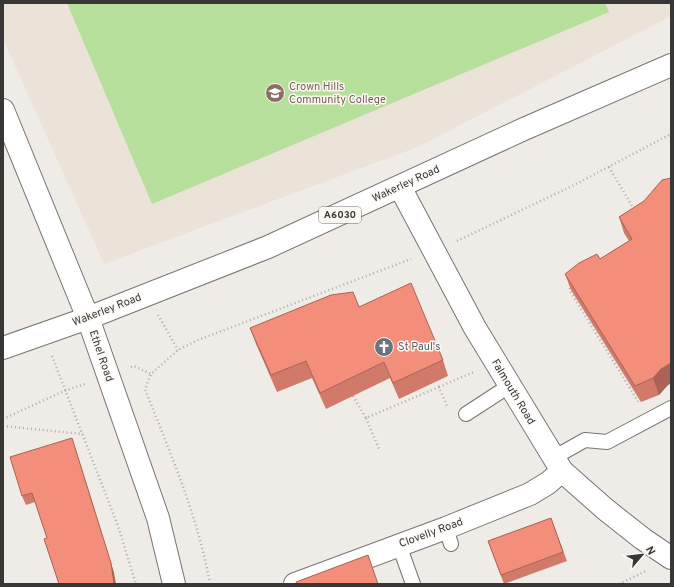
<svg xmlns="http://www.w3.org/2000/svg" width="674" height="587" viewBox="0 0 674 587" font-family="Overpass,sans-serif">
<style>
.built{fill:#ebe3d8}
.green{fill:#b6df9c}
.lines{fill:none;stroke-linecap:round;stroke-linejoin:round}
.service-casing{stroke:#777471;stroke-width:16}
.minor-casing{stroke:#777471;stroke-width:24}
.tertiary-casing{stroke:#777471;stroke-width:24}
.trunk-casing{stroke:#777471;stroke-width:24}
.path{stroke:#aeaca9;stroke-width:2.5;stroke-dasharray:1 3;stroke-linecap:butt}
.service{stroke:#fff;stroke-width:14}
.minor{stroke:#fff;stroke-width:22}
.tertiary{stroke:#fff;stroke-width:22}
.trunk{stroke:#fff;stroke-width:22}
.wall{fill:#d17a6a}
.shaded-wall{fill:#aa6356}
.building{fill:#f38e7b;stroke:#aa6356}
.labels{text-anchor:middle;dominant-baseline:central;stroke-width:3;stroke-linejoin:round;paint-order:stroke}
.shield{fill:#fcf9f5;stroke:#73716f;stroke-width:1}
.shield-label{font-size:10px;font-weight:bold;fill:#383735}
.education-label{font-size:11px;fill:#785e54;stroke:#fcf9f5;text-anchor:start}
.street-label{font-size:11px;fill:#383735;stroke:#fcf9f5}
.worship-label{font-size:11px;fill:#5b616d;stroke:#fcf9f5;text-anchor:start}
</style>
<rect width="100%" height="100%" fill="#efece8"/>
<!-- built -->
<path class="built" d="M3,3H671V16L418,147L104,264L3,39Z"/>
<!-- green -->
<path class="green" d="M67,3H605L609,12L152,204Z"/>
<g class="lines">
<!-- service casing -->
<g class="service-casing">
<g id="service">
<path d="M466,414L509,386"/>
<path d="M553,458L585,440L607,442L671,408"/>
<path d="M446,528L451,544"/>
<path d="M399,545L413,584"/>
</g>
</g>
<!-- minor casing -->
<g class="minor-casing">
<g id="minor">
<path d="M400,187L475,328L562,471L605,509L643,539L671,558"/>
<path d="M295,584L446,528L530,494L548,483L562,471"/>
</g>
</g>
<!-- tertiary casing -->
<g class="tertiary-casing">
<path id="tertiary" d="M3,110L88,318L158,518L174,584"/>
</g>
<!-- trunk casing -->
<g class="trunk-casing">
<path id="trunk" d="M3,348L88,318L268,247L524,129L671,65"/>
</g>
<!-- path -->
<g class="path">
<path d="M609,167L635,211"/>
<path d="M457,241L574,185L671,134"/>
<path d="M570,284V291L639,403"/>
<path d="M158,315L178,350"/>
<path d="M52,356L118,526L136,584"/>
<path d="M131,367L134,366L151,374"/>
<path d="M439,387L474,372"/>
<path d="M353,396L366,418L439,387L447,406"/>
<path d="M366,418L379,449"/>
<path d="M3,419L64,391L85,384"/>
<path d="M3,426L83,434"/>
<path d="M210,584C198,516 170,453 145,389L151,374L178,350L198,340L411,259"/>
<path d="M619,584L646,571"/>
</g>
<!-- service -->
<use href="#service" class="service"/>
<!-- minor -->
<use href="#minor" class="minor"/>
<!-- tertiary -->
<use href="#tertiary" class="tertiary"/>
<!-- trunk -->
<use href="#trunk" class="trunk"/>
</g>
<!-- wall -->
<g class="wall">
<path d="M644,201L667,386L659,395L641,402L571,290L565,274L600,259L629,241L624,233L619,217Z"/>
<path d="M359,307L443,360L448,376L399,399L390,378L326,409L312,378L277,392L256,344L250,328Z"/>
<path d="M75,448L114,573L47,538L35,502L26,505L22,496Z"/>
<path d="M551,518L567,561L504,584L488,541Z"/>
</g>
<!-- shaded-wall -->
<g class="shaded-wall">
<path d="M671,363V383L667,386L659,395L653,378L661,369Z"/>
<path d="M72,438L114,573L116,584H114Z"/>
</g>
<!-- building -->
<g class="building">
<path d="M671,178V363L661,369L653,378L635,386L565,274L579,263L597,254L600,259L632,239L619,217L644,201L662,180Z"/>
<path d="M411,283L443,360L393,383L384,362L320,393L306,361L271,375L250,328L331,295L353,292L359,307Z"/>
<path d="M72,438L111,563L114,584H59L44,539L47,538L32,493L22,496L10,457Z"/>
<path d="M551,518L563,552L501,575L488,541Z"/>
<path d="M368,555L378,584H297L296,582Z"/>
</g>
<!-- icons -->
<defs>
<g id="school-disc" transform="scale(1)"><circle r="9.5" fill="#8d6e63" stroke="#fcf9f5"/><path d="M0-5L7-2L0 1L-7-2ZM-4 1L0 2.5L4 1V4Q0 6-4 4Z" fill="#fff"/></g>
<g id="church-disc" transform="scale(1)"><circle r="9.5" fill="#6b7280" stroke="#fcf9f5"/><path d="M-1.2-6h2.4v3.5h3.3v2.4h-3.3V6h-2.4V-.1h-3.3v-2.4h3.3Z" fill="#fff"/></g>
</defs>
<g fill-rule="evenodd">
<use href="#school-disc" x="275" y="93"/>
<use href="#church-disc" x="384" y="347"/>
</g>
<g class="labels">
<!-- shield labels -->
<rect class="shield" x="319" y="207" width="42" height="16" rx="3"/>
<g class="shield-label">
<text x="340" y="215">A6030</text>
</g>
<!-- education labels -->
<g class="education-label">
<text x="289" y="87">Crown Hills<tspan x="289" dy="13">Community College</tspan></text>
</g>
<!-- street labels -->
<g class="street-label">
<text transform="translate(406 184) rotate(-25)">Wakerley Road</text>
<text transform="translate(107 310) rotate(-21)">Wakerley Road</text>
<text transform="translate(101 356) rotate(71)">Ethel Road</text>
<text transform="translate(513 392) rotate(59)">Falmouth Road</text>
<text transform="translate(431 533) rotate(-20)">Clovelly Road</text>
</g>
<!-- worship labels -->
<g class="worship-label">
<text x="398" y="347">St Paul's</text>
</g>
</g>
<!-- border -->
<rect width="674" height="587" fill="none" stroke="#383735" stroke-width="8"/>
<!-- north arrow -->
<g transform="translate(642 555) rotate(62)" stroke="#fcf9f5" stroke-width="3" paint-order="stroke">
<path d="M0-3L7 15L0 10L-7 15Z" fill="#383735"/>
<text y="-6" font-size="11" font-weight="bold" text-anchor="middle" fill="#383735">N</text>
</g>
</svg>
